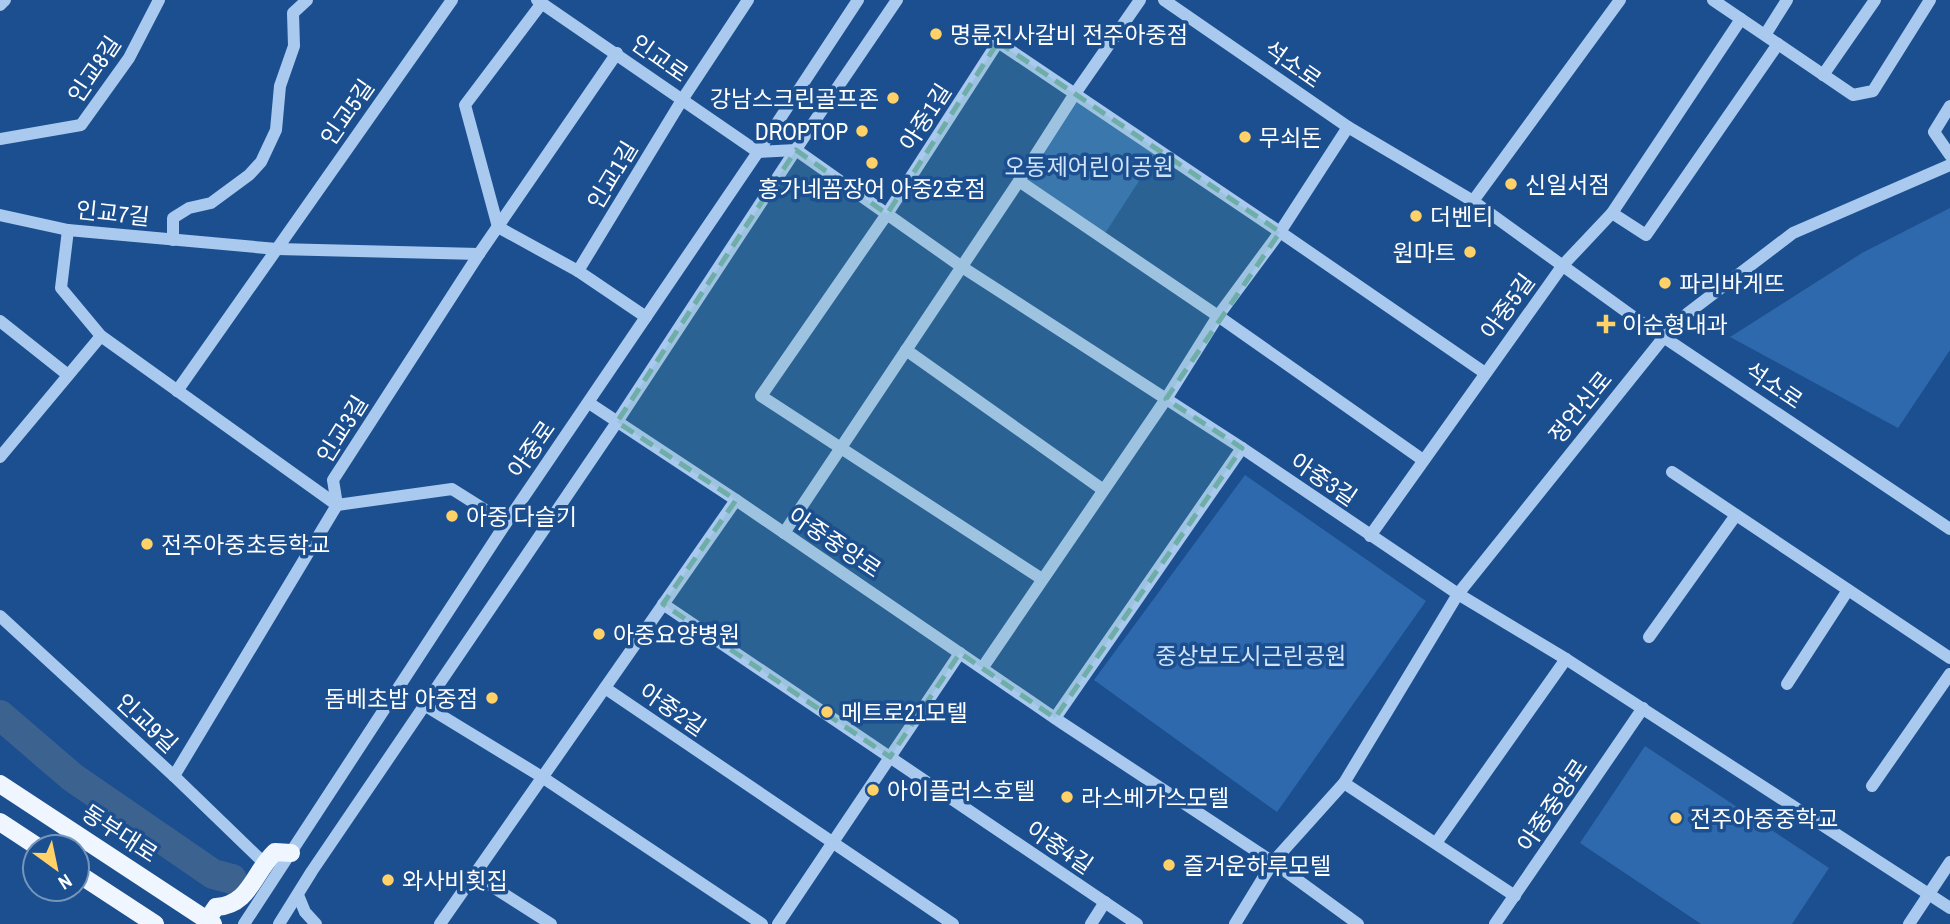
<svg xmlns="http://www.w3.org/2000/svg" width="1950" height="924" viewBox="0 0 1950 924" font-family="'Archivo Narrow','Noto Sans KR',sans-serif">
<style>
.green{fill:#2e69ad}
.lines{fill:none;stroke-linecap:round;stroke-linejoin:round}
.river{stroke:#3c6290;stroke-width:30}
.minor{stroke:#a9c9ee;stroke-width:12}
.major{stroke:#f0f6ff;stroke-width:18}
.marked{fill:#6fada8;fill-opacity:0.2;stroke:#6fada8;stroke-width:5;stroke-dasharray:14 9;stroke-linejoin:round}
.poi-dot{fill:#ffd166;stroke:#1b4f8f;stroke-width:2.5}
.labels{text-anchor:middle;dominant-baseline:central;stroke-width:7;stroke-linejoin:round;paint-order:stroke}
.poi-label{font-size:23px;fill:#fff;stroke:#1b4f8f;text-anchor:start}
.street-label{font-size:23px;fill:#fff;stroke:#1b4f8f}
.park-label{font-size:23px;fill:#cfe3fa;stroke:#1b4f8f}
</style>
<rect width="100%" height="100%" fill="#1b4f8f"/>
<!-- green -->
<g class="green">
<path d="M1074,95L1159,150L1102,238L1019,181Z"/>
<path d="M1950,208V350L1898,428L1730,337L1862,253Z"/>
<path d="M1245,475L1426,601L1277,812L1094,680Z"/>
<path d="M1645,746L1829,868L1792,924H1701L1580,843Z"/>
</g>
<g class="lines">
<!-- river -->
<path class="river" d="M0,715L72,777L213,874L232,879"/>
<!-- minor -->
<g class="minor">
<path d="M537,0L758,152L796,150L962,267L1242,448L1458,594L1566,659L1950,908"/>
<path d="M1164,0L1348,127L1473,201L1635,318L1950,529"/>
<path d="M1713,0L1853,95L1873,91L1930,0"/>
<path d="M542,3L465,105L498,227L578,271L646,317"/>
<path d="M0,5L5,0"/>
<path d="M1765,35L1787,0"/>
<path d="M1823,75L1875,0"/>
<path d="M1950,106L1934,132L1950,155"/>
<path d="M0,139L81,125L129,58L159,0"/>
<path d="M1019,181L1218,316L1423,460"/>
<path d="M1473,201L1620,0"/>
<path d="M1612,213L1646,235L1778,44"/>
<path d="M0,215L68,230L277,249L479,254"/>
<path d="M68,230L61,288L101,336L337,505L452,489L506,523"/>
<path d="M173,240V218L189,208L211,203L249,175L261,162L276,130L280,86L294,46L293,13L307,0"/>
<path d="M578,271L682,100L748,0"/>
<path d="M0,321L68,375"/>
<path d="M906,350L1102,489"/>
<path d="M177,391L452,0"/>
<path d="M589,403L736,500L1062,723L1273,862L1358,924"/>
<path d="M0,457L101,336"/>
<path d="M1672,472L1950,658"/>
<path d="M784,533L1019,181L1074,95L1140,0"/>
<path d="M1370,536L1563,265L1612,213L1741,19"/>
<path d="M1042,579L761,396L887,214L998,42L1280,232L1485,373"/>
<path d="M663,604L1137,924"/>
<path d="M0,616L174,776L264,863"/>
<path d="M1649,637L1736,515"/>
<path d="M983,667L1166,399L1218,316L1280,232L1348,127"/>
<path d="M1787,684L1848,590"/>
<path d="M605,688L953,924"/>
<path d="M424,705L542,777L762,924"/>
<path d="M1055,718L1242,448"/>
<path d="M174,776L337,505L333,480L479,254L617,53"/>
<path d="M1344,783L1515,896"/>
<path d="M1872,786L1950,674"/>
<path d="M1436,843L1566,659"/>
<path d="M474,875L551,924"/>
<path d="M298,895L305,912L316,924"/>
<path d="M244,924L506,523L758,152L858,0"/>
<path d="M279,924L312,871L617,422L814,122L897,0"/>
<path d="M440,924L736,500"/>
<path d="M778,924L960,653"/>
<path d="M1091,924L1105,902"/>
<path d="M1235,924L1273,862L1344,783L1458,594L1664,337L1688,313L1793,233L1950,165"/>
<path d="M1495,924L1643,708"/>
<path d="M1909,924L1950,862"/>
</g>
<!-- major -->
<g class="major">
<path d="M0,784L213,924"/>
<path d="M0,822L38,847"/>
<path d="M77,873L155,924"/>
<path d="M207,920L216,907C250,905 253,873 275,852L291,853"/>
</g>
</g>
<!-- marked area -->
<path class="marked" d="M998,42L1280,232L1166,399L1242,448L1055,718L960,653L890,757L663,604L736,500L617,422L796,150L887,214Z"/>
<!-- markers -->
<g class="poi-dot">
<circle cx="936" cy="34" r="7"/>
<circle cx="893" cy="98" r="7"/>
<circle cx="862" cy="131" r="7"/>
<circle cx="1245" cy="137" r="7"/>
<circle cx="872" cy="163" r="7"/>
<circle cx="1511" cy="184" r="7"/>
<circle cx="1416" cy="216" r="7"/>
<circle cx="1470" cy="252" r="7"/>
<circle cx="1665" cy="283" r="7"/>
<path d="M1602.5 313.5h7v7h7v7h-7v7h-7v-7h-7v-7h7z"/>
<circle cx="452" cy="516" r="7"/>
<circle cx="147" cy="544" r="7"/>
<circle cx="599" cy="634" r="7"/>
<circle cx="492" cy="698" r="7"/>
<circle cx="827" cy="712" r="7"/>
<circle cx="873" cy="790" r="7"/>
<circle cx="1067" cy="797" r="7"/>
<circle cx="1676" cy="818" r="7"/>
<circle cx="1169" cy="865" r="7"/>
<circle cx="388" cy="880" r="7"/>
</g>
<g class="labels">
<!-- poi labels -->
<g class="poi-label">
<text x="950" y="34">명륜진사갈비 전주아중점</text>
<text x="879" y="98" text-anchor="end">강남스크린골프존</text>
<text x="848" y="131" text-anchor="end">DROPTOP</text>
<text x="1259" y="137">무쇠돈</text>
<text x="1525" y="184">신일서점</text>
<text x="872" y="188" text-anchor="middle">홍가네꼼장어 아중2호점</text>
<text x="1430" y="216">더벤티</text>
<text x="1456" y="252" text-anchor="end">원마트</text>
<text x="1679" y="283">파리바게뜨</text>
<text x="1622" y="324">이순형내과</text>
<text x="466" y="516">아중 다슬기</text>
<text x="161" y="544">전주아중초등학교</text>
<text x="613" y="634">아중요양병원</text>
<text x="478" y="698" text-anchor="end">돔베초밥 아중점</text>
<text x="841" y="712">메트로21모텔</text>
<text x="887" y="790">아이플러스호텔</text>
<text x="1081" y="797">라스베가스모텔</text>
<text x="1690" y="818">전주아중중학교</text>
<text x="1183" y="865">즐거운하루모텔</text>
<text x="402" y="880">와사비횟집</text>
</g>
<!-- street labels -->
<g class="street-label">
<text transform="translate(660 58) rotate(35)">인교로</text>
<text transform="translate(1293 64) rotate(35)">석소로</text>
<text transform="translate(94 69) rotate(-56)">인교8길</text>
<text transform="translate(347 112) rotate(-55)">인교5길</text>
<text transform="translate(925 117) rotate(-57)">아중1길</text>
<text transform="translate(612 175) rotate(-59)">인교1길</text>
<text transform="translate(113 213) rotate(6)">인교7길</text>
<text transform="translate(1507 306) rotate(-54)">아중5길</text>
<text transform="translate(1774 385) rotate(34)">석소로</text>
<text transform="translate(1580 407) rotate(-51)">정언신로</text>
<text transform="translate(342 429) rotate(-58)">인교3길</text>
<text transform="translate(531 449) rotate(-55)">아중로</text>
<text transform="translate(1324 479) rotate(34)">아중3길</text>
<text transform="translate(835 542) rotate(34)">아중중앙로</text>
<text transform="translate(673 709) rotate(34)">아중2길</text>
<text transform="translate(147 723) rotate(43)">인교9길</text>
<text transform="translate(1552 805) rotate(-56)">아중중앙로</text>
<text transform="translate(120 833) rotate(33)">동부대로</text>
<text transform="translate(1060 847) rotate(34)">아중4길</text>
</g>
<!-- park labels -->
<g class="park-label">
<text x="1089" y="166">오동제어린이공원</text>
<text x="1251" y="655">중상보도시근린공원</text>
</g>
</g>
<!-- north arrow -->
<g transform="translate(56 868) rotate(147)"><circle r="33" fill="#1b4f8f" stroke="#7695bc" stroke-width="2"/>
<path d="M0-5L12 26L0 18L-12 26Z" fill="#ffd166"/>
<text y="-10" font-size="19" font-weight="bold" text-anchor="middle" fill="#ffffff">N</text>
</g>
</svg>
